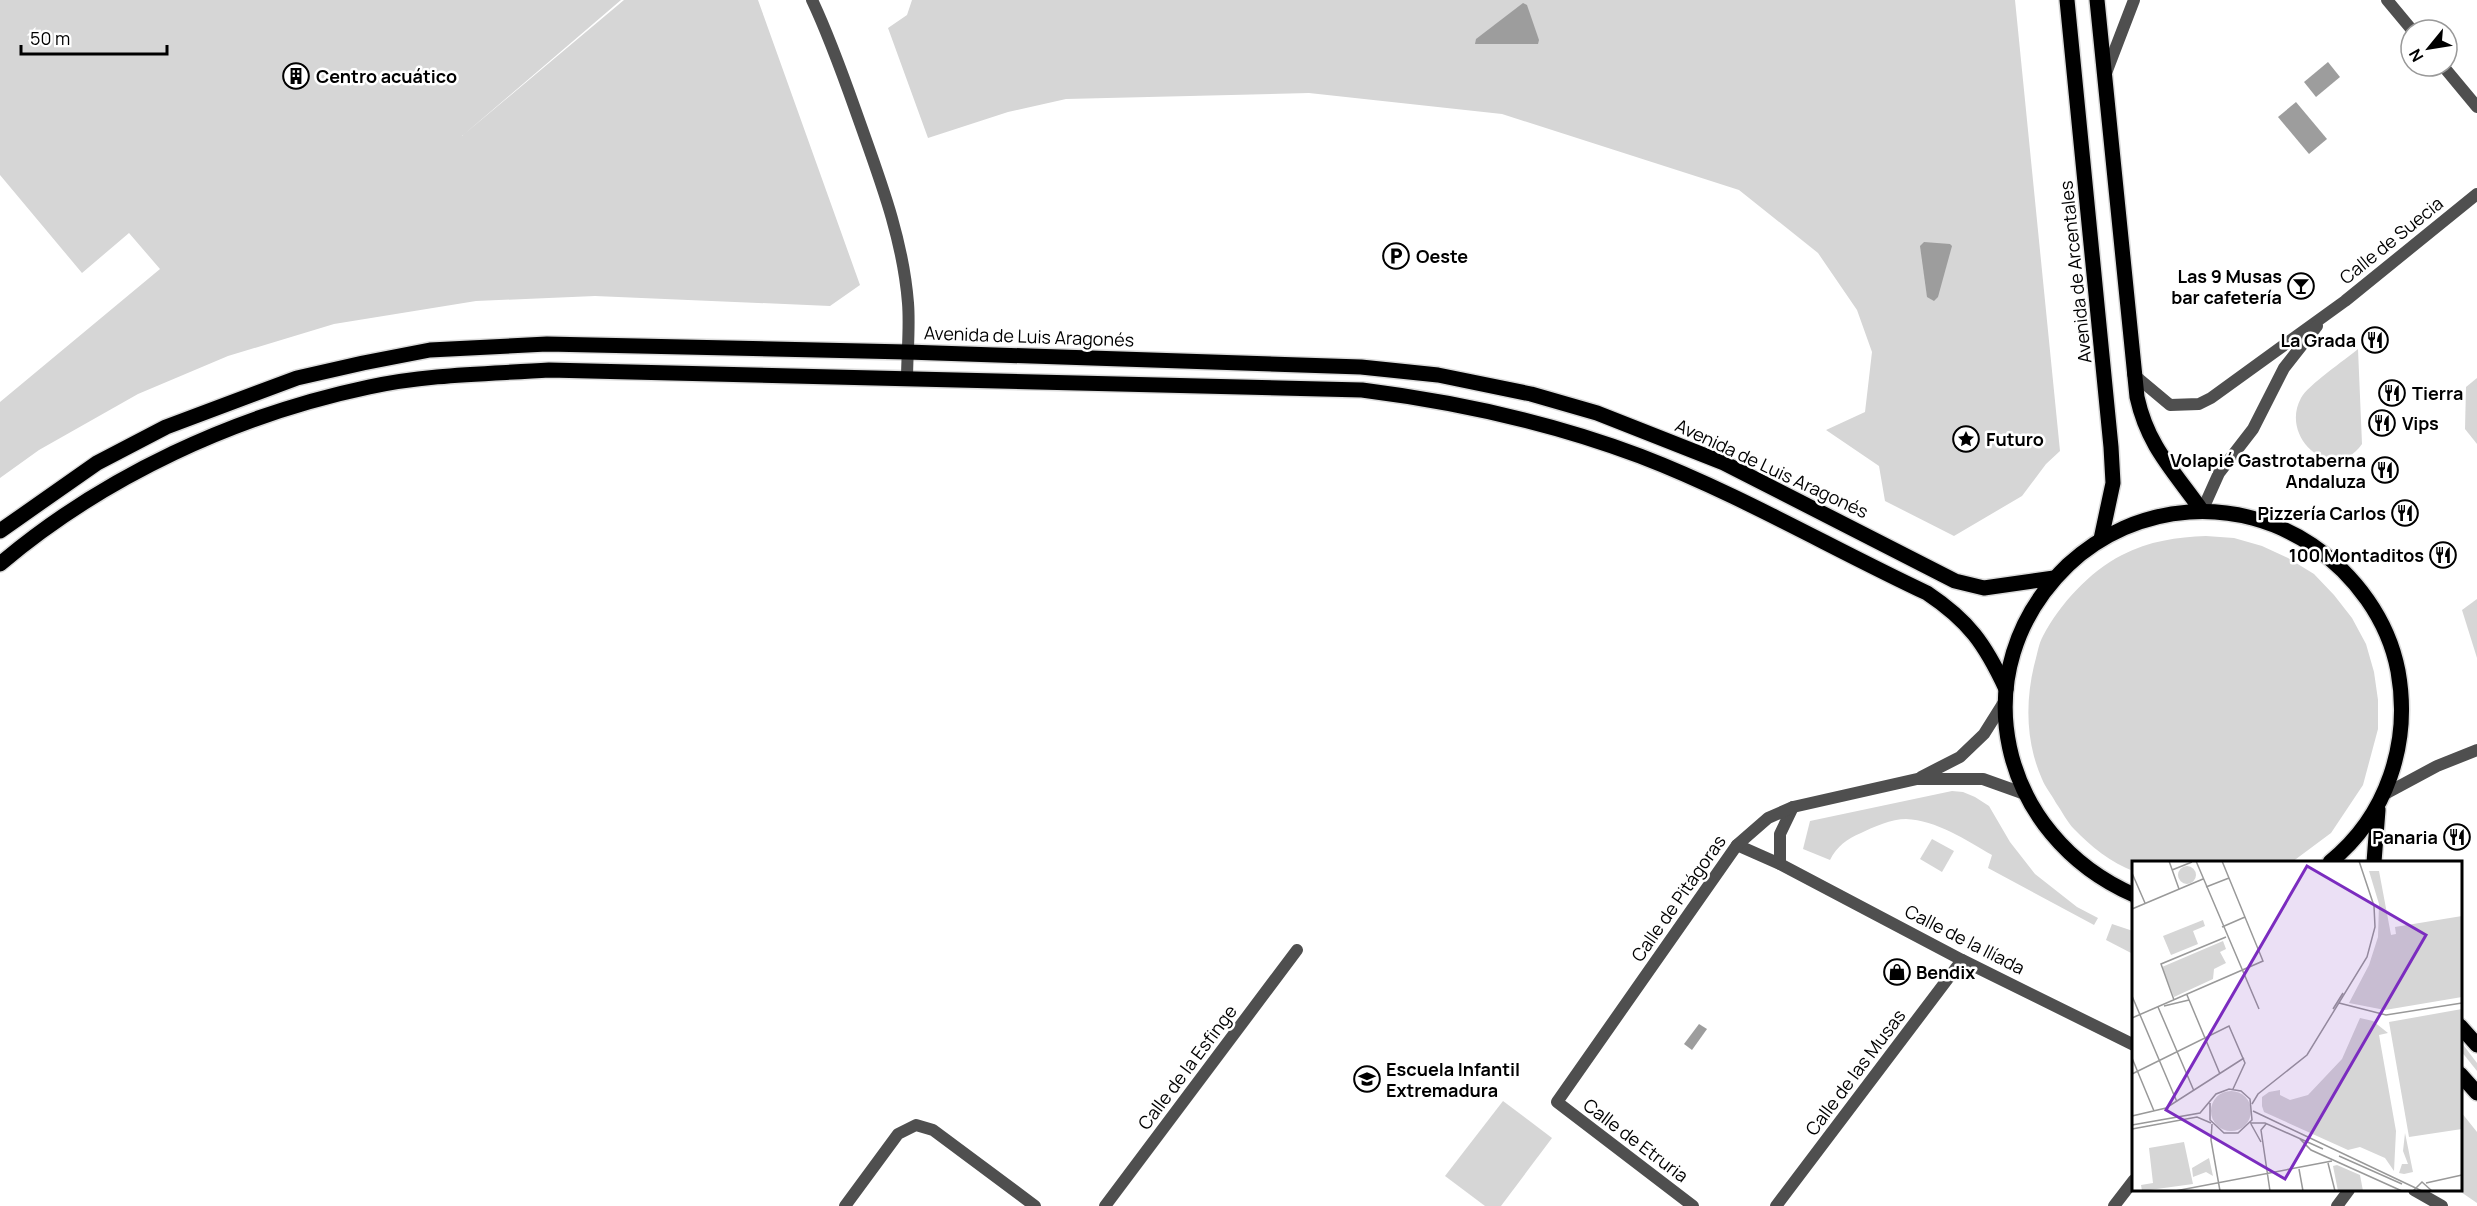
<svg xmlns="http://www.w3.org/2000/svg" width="2477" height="1206" viewBox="0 0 2477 1206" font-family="Manrope,sans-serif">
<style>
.green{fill:#d6d6d6}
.water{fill:#9d9d9d}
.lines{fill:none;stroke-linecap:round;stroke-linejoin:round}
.primary-casing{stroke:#dbdbdb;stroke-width:18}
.street{stroke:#4f4f4f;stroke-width:12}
.primary{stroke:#000;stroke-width:15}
.labels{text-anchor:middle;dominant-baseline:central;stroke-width:5;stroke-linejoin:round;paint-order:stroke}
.poi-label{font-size:18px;font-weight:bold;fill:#000;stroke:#fff;text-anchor:start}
.street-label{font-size:18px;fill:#000;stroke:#fff}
.inset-road{fill:none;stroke:#999;stroke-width:1.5}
.view{fill:#7b2cbf;fill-opacity:0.15;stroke:#7b2cbf;stroke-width:3}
.inset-edge{fill:none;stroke:#000;stroke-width:3}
</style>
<rect width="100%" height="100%" fill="#fff"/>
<!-- green -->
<g class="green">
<path d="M0,0H621L462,136L624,0H758L860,285L830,306L595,296L476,301L334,324L228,356L138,394L39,450L0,478V402L160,269L129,233L82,273L0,175Z"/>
<path d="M912,0H2015L2060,451L2046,464L2022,496L1954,536L1885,501L1879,466L1826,430L1865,412L1872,352L1857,310L1818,253L1739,190L1502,114L1309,93L1066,99L1008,112L928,138L888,28L907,15Z"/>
<path d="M2358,349L2362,444C2333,485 2279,438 2301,398C2308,385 2345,360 2358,349Z"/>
<path d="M2477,378V444L2465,429L2466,387Z"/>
<path d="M2206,536L2234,538L2262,546L2288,558L2314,574L2334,595L2352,618L2366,644L2374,672L2378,700V729L2363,785L2331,833L2292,862H2134L2133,871C2112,863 2090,846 2074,829C2067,822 2062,811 2056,803C2052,795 2045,787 2042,779C2025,741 2025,698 2036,658C2038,651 2039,643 2043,636C2060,604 2089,572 2122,555C2149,541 2177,537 2206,536Z"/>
<path d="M2477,599V658L2462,610Z"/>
<path d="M1952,791L1963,792L1975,797L1989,806L2010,842L2035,874L2077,907L2098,918L2094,925L1988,868L1992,855C1966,840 1936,820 1906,819C1892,819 1873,827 1861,833C1847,839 1837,846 1830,860L1803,849L1810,821Z"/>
<path d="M1932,839L1954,851L1942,872L1920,859Z"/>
<path d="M2112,924L2133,931V954L2106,940Z"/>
<path d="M2461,1042L2477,1063V1071L2461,1051Z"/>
<path d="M1503,1101L1552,1138L1501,1206H1485L1445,1176Z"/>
<path d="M2461,1112L2477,1132V1203L2458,1190H2460Z"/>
</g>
<!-- water -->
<g class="water">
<path d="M1523,3L1527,5L1539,40L1538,44H1475L1476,39Z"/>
<path d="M2328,62L2340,77L2316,97L2304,82Z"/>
<path d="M2296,102L2327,139L2309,154L2278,117Z"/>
<path d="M1924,242L1950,244L1952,246L1938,297L1934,301L1927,297L1920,246Z"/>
<path d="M1699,1024L1707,1029L1692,1050L1684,1044Z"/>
</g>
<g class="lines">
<!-- primary casing -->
<g class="primary-casing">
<g id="primary">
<path d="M2067,0L2111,447L2113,483L2101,539"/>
<path d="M2097,0L2137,397C2148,447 2174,471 2202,511"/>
<path d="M0,531L97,463L166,427L297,378L363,363L430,350L547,344L907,352L1361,367L1438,375L1531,394L1597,413L1724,463L1955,581L1984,588L2054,578"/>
<path d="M0,564C104,476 236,415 369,387C428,374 489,374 549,370L1362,390C1457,402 1550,422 1640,456C1739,494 1831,548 1927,593C1969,621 1985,644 2006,689"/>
<path d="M2374,862L2378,810"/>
<path d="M2134,895C1999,836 1959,670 2068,565C2101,534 2144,515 2189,512C2233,509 2276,521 2312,545C2355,575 2388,619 2398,671C2411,743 2387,816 2330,862"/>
<path d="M2460,1026L2477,1045"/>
<path d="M2460,1074L2477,1093"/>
</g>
</g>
<!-- street -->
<g class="street">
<path d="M812,0C831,40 845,81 860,123C881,182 903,240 908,303C910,328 907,355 907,380"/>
<path d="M2387,0L2412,30"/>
<path d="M2443,66L2477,107"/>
<path d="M2106,73L2134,0"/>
<path d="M2133,374L2170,405L2199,404L2211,398L2345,301L2477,194"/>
<path d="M2202,511L2219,473L2253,429L2284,368L2317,326"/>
<path d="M1921,777L1960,757L1984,734L2006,699"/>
<path d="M2383,795L2437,766L2477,750"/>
<path d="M1737,845L1780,864L1962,960L2134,1045"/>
<path d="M1780,864V834L1793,807"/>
<path d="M2414,1190L2442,1206"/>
<path d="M845,1206L898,1134L916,1125L933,1130L1035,1206"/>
<path d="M1105,1206L1297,950"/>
<path d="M1693,1206L1557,1102L1737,845L1768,818L1793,807L1917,779H1983L2025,794"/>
<path d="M1776,1206L1962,960"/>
<path d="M2114,1206L2134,1180"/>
<path d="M2337,1206L2349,1190"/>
</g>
<!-- primary -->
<use href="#primary" class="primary"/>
</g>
<!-- icons -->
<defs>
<g id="building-ring" transform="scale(1.35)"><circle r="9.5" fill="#fff" stroke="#000" stroke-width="1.5"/><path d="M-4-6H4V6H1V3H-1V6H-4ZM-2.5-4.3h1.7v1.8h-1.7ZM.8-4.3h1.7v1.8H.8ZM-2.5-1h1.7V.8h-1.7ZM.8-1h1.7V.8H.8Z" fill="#000"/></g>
<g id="parking-ring" transform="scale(1.35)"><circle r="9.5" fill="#fff" stroke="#000" stroke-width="1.5"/><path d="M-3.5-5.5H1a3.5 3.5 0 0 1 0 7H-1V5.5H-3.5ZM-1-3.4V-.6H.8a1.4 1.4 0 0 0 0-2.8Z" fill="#000"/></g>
<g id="bar-ring" transform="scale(1.35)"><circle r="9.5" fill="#fff" stroke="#000" stroke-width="1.5"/><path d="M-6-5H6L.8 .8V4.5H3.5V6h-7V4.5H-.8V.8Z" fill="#000"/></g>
<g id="restaurant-ring" transform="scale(1.35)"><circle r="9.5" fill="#fff" stroke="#000" stroke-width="1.5"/><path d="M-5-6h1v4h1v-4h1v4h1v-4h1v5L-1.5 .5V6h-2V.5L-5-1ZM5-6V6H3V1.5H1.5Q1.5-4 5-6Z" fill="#000"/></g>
<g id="sight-ring" transform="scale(1.35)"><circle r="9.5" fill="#fff" stroke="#000" stroke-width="1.5"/><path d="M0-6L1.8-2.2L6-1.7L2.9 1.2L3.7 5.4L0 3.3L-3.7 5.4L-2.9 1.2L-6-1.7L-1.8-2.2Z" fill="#000"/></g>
<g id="shop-ring" transform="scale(1.35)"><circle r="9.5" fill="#fff" stroke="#000" stroke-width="1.5"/><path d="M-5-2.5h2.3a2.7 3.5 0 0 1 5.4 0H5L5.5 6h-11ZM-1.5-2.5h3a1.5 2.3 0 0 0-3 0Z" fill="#000"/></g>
<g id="school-ring" transform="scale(1.35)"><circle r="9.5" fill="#fff" stroke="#000" stroke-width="1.5"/><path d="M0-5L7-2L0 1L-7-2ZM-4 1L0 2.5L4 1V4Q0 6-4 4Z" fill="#000"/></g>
</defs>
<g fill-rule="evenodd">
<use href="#building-ring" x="296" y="76"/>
<use href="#parking-ring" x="1396" y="256"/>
<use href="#bar-ring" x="2301" y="286"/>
<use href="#restaurant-ring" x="2375" y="340"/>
<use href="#restaurant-ring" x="2392" y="393"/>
<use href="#restaurant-ring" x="2382" y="423"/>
<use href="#sight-ring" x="1966" y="439"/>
<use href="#restaurant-ring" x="2385" y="470"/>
<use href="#restaurant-ring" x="2405" y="513"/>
<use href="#restaurant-ring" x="2443" y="555"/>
<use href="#restaurant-ring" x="2457" y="837"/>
<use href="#shop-ring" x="1897" y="972"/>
<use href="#school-ring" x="1367" y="1079"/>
</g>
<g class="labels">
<!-- poi labels -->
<g class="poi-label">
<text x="316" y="76">Centro acuático</text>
<text x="1416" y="256">Oeste</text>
<text x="2282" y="276" text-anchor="end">Las 9 Musas<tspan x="2282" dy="21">bar cafetería</tspan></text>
<text x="2356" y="340" text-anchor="end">La Grada</text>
<text x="2412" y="393">Tierra</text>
<text x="2402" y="423">Vips</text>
<text x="1986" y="439">Futuro</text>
<text x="2366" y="460" text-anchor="end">Volapié Gastrotaberna<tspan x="2366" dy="21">Andaluza</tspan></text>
<text x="2386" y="513" text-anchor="end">Pizzería Carlos</text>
<text x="2424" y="555" text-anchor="end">100 Montaditos</text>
<text x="2438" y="837" text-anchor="end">Panaria</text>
<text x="1916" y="972">Bendix</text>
<text x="1386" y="1069">Escuela Infantil<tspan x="1386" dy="21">Extremadura</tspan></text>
</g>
<!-- street labels -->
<g class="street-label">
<text transform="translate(2391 240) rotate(-39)">Calle de Suecia</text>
<text transform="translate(2075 272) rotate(-96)">Avenida de Arcentales</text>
<text transform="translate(1029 336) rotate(2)">Avenida de Luis Aragonés</text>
<text transform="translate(1772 468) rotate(25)">Avenida de Luis Aragonés</text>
<text transform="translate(1678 898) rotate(-55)">Calle de Pitágoras</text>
<text transform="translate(1965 939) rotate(27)">Calle de la Ilíada</text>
<text transform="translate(1187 1067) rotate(-53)">Calle de la Esfinge</text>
<text transform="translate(1855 1072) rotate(-53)">Calle de las Musas</text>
<text transform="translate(1636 1140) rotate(37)">Calle de Etruria</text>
</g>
</g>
<!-- overview -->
<g transform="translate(2132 861)">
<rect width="330" height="330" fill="#fff"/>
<path d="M46 14a9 9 0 1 1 18 0a9 9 0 1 1-18 0ZM237,10H247L259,74L264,73L263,66L330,55V136L253,149L217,142L237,104L246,76L247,43ZM71,59L73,65L61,70L66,83L39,94L31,75ZM91,80L94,88L88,91L94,102L82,108L81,118L42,136L30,106ZM330,148V268L277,276L257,161ZM228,157L241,160L256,172L247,174L264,270L262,310L253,297L228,286L216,289L132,251L130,245V236L137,231L148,229V234L158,239L176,234L210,198ZM79 250a20 20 0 1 1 40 0a20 20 0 1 1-40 0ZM273,272L281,311L272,313L267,312L270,303H276L271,290ZM52,281L61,323L10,330L9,324L21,322L17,287ZM77,297L81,315L74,311L61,316L60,307ZM205,304L228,314L231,330H206L201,305Z" fill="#d6d6d6"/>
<path class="inset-road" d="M37,0L47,28M64,0L127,148M40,9L60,1M0,12L13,42M74,26L97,17M0,48L71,18M90,66L113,56M55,134L88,213M0,135L45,241M42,139L29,103L94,76M207,142L254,154L330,142M32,145L57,139M26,146L62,230M201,148L211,132M0,157L131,100L90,0M0,197L22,250M0,213L97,165L113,202L101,228M120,243L126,233L175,194L235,96L243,66L242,45L227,0M121,250L290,330M0,255L34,247L112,197M118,262H133L191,288M80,263L79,279L88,330M119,263L129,281M134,263L129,269L138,330M0,264L68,252L84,233L97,228L109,230L118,238L120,259L106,272H92L78,259V242M0,268L65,256L79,262M168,278L179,289L270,330M207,295L270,323M196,302L203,330M167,308L171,330M294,322L330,314M43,330L200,300M281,330L290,321L300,330"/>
<path class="view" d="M175,5L294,74L153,318L34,249Z"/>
<rect width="330" height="330" class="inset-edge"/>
</g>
<!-- north arrow -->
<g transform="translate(2429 48) rotate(240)"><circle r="28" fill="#ffffff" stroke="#999999" stroke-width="1.5"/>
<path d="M0-4.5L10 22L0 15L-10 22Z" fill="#000000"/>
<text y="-9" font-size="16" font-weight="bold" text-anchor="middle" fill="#000000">N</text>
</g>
<!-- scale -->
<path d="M21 45v9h146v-9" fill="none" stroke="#000000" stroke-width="3"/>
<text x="30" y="45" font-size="18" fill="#000000" stroke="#ffffff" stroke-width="4.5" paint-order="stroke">50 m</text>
</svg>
